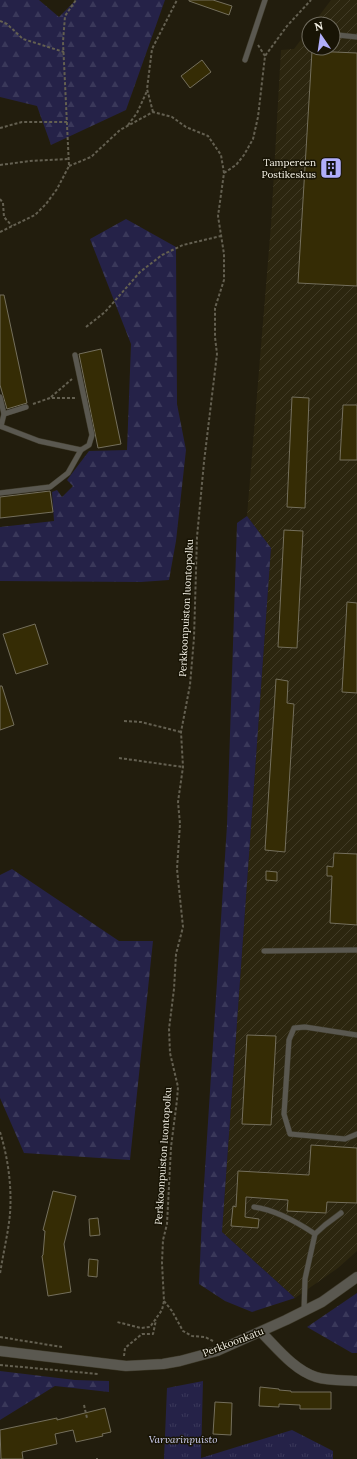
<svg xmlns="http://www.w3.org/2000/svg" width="357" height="1459" viewBox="0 0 357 1459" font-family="Lora,serif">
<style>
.industrial{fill:url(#industrial-furrows)}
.forest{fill:url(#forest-firs)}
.park{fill:url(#park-tufts)}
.building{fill:#352c05;stroke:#746f5c}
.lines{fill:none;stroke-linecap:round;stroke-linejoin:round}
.service-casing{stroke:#3f3b2b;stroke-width:6}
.minor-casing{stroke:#3f3b2b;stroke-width:11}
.path{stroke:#646051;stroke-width:2;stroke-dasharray:3 2;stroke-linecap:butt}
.service{stroke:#5a5850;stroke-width:5}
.minor{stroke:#5a5850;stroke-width:10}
.labels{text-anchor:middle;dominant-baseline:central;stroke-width:3;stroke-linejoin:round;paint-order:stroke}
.poi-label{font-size:10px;fill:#f4f1e6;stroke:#181405;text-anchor:end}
.street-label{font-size:10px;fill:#f4f1e6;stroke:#181405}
.park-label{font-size:10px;font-style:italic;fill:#d1d2f5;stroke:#181405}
</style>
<defs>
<pattern id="industrial-furrows" width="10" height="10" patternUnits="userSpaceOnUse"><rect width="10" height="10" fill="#2c260f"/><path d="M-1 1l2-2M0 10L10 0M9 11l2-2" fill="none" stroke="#413b26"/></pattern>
<pattern id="forest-firs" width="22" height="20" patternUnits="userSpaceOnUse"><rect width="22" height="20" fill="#252248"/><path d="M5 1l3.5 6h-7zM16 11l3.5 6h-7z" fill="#3a385a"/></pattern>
<pattern id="park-tufts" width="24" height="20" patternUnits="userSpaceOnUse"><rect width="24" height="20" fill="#252248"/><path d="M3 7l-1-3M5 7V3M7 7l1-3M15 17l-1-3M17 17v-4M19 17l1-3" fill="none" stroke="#3a385a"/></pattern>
</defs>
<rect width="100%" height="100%" fill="#221d0d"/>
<!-- industrial -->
<path class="industrial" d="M331,0H357V1251L338,1268L295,1298L222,1232L271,548L247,516L271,225L281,50L294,49L309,29V48H333V24H313Z"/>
<!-- forest -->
<g class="forest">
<path d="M0,0H39L59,17L76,0H165L126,110L51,145L37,106L0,97Z"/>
<path d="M126,219L176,247L177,404L186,450L176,541L169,580L141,582L0,581V527L54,521L52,492L57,490L62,497L73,486L67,480L89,451L127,450L131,344L90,239Z"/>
<path d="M247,516L271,548L222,1232L295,1298L252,1312L225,1301L199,1284L202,1216L227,825L237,523Z"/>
<path d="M12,869L119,941H153L130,1160L24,1153L0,1098V875Z"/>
<path d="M357,1293V1353H352L307,1327Z"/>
<path d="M0,1371L75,1380L109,1381V1392L55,1386L0,1420Z"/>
</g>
<!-- park -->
<path class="park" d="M203,1381L201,1458L292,1430L333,1451V1459H164L167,1388Z"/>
<!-- building -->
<g class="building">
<path d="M189,0H213L232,6L229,15L189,1Z"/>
<path d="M312,51L357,53V286L298,283Z"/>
<path d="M202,60L211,72L190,88L181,76Z"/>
<path d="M0,295H4L27,403L7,409L0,385Z"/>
<path d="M101,349L121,444L98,448L79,354Z"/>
<path d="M292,397L309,398L305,508L287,507Z"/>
<path d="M343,405H357V460H340Z"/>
<path d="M50,491L53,512L0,518V497Z"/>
<path d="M284,530L303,531L297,648L278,647Z"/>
<path d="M347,602L357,603V693L342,692Z"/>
<path d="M35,624L48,664L16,674L3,634Z"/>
<path d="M276,679L288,681L287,703L294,704L285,852L265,850Z"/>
<path d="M0,686H2L14,725L0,730Z"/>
<path d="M334,853L357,854V925L330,923L332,876H327V866L333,867Z"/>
<path d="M266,871L277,872V881L266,880Z"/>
<path d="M247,1035L276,1036L271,1125L242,1124Z"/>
<path d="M311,1145L357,1148V1203L327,1202L326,1213L287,1211L288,1200L246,1197L245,1217L259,1219L258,1228L231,1226L233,1206L236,1207L238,1171L309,1175Z"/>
<path d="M53,1191L76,1196L64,1244L71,1292L48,1296L42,1256L43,1255L45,1231L43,1230Z"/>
<path d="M98,1218L100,1235L90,1236L89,1219Z"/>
<path d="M89,1259L98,1260L97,1277L88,1276Z"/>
<path d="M260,1387L279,1389V1390L291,1391V1392H331V1409H300V1405L279,1404V1407L259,1406Z"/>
<path d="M215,1402L232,1403L231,1435L213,1434Z"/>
<path d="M105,1408L111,1432L102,1434L103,1436L76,1442L73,1430L55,1434L57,1444L22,1452L23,1459H1L0,1430L57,1418V1420Z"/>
</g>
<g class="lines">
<!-- service casing -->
<g class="service-casing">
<g id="service">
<path d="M338,35L357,37"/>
<path d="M245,60L265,0"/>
<path d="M0,397L4,414L1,426"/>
<path d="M4,414L26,407"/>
<path d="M0,426L39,441L81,450L89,445L92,435L75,355"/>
<path d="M0,493L50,487L68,473L81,450"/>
<path d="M264,951L357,950"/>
<path d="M357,1035L305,1027L294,1028L289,1040L284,1114L290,1134L345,1139L357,1134"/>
<path d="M254,1207C276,1210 297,1222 315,1234L305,1279L304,1311"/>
<path d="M315,1234L325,1225L341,1213"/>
</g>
</g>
<!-- minor casing -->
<g class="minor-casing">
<g id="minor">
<path d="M261,1332C277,1348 294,1370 316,1377C329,1381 344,1380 357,1381"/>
<path d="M0,1351L126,1366L163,1364L180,1361L217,1351L286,1320L322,1302L357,1277"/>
</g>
</g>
<!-- path -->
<g class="path">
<path d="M0,21L7,24L23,39L64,52"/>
<path d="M258,45L265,56"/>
<path d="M153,112L147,89L152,49L177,0"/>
<path d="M128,125L137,113L147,91"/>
<path d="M0,128L22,122H67"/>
<path d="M0,165L30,161L69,159"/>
<path d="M69,166L91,157L120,130L153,112L172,117L186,127L208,136L221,155L224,173L218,216L224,254V280L215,308V337L217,354L204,462L197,537L194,638L190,685L181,732L183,767L178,802L180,824L177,869L183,927L176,954L174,989L169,1029L170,1053L178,1087L177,1100L171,1147L167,1224L163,1240L162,1263L164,1301L162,1310L150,1327L141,1328L117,1322"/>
<path d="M224,173L236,165L244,155L253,139L258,117L265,56L287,26L311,0"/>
<path d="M0,199L3,203L4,217L12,226"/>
<path d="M0,232L35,215L46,204L57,189L69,166L63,42L65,16L76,0"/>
<path d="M86,327L105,312L140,272L162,255L183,245L221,236"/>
<path d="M51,397L72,379"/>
<path d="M33,404L50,398H77"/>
<path d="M124,721L141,722L181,732"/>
<path d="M119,758L183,767"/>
<path d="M0,1132C8,1158 12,1186 10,1214C8,1234 3,1254 0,1274"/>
<path d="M164,1301L172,1311L183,1331L192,1336L205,1337L213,1341"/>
<path d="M0,1337L62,1347"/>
<path d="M124,1356L125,1348L142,1334H153L156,1320"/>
<path d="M0,1365L98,1374"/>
<path d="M84,1405L87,1418"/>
<path d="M97,1458V1459"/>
</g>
<!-- service -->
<use href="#service" class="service"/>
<!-- minor -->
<use href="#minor" class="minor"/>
</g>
<!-- icons -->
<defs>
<g id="building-square" transform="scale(1.15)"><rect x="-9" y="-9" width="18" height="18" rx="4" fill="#b0aefa" stroke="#181405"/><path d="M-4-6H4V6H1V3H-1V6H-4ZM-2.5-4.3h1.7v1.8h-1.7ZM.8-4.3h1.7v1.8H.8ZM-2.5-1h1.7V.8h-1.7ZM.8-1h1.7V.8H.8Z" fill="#111"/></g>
</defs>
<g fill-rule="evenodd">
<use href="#building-square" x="331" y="168"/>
</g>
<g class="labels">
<!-- poi labels -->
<g class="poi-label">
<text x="316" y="162">Tampereen<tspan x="316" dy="12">Postikeskus</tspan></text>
</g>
<!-- street labels -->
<g class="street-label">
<text transform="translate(186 608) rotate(-87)">Perkkoonpuiston luontopolku</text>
<text transform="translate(163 1156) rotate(-86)">Perkkoonpuiston luontopolku</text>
<text transform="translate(233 1342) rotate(-21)">Perkkoonkatu</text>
</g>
<!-- park labels -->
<g class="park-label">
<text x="183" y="1439">Varvarinpuisto</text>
</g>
</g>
<!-- north arrow -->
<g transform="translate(321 36) rotate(347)"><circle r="19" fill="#181405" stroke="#706c5f"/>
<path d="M0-3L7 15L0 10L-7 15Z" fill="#b0aefa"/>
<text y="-6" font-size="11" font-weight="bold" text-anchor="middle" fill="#f4f1e6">N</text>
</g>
</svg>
